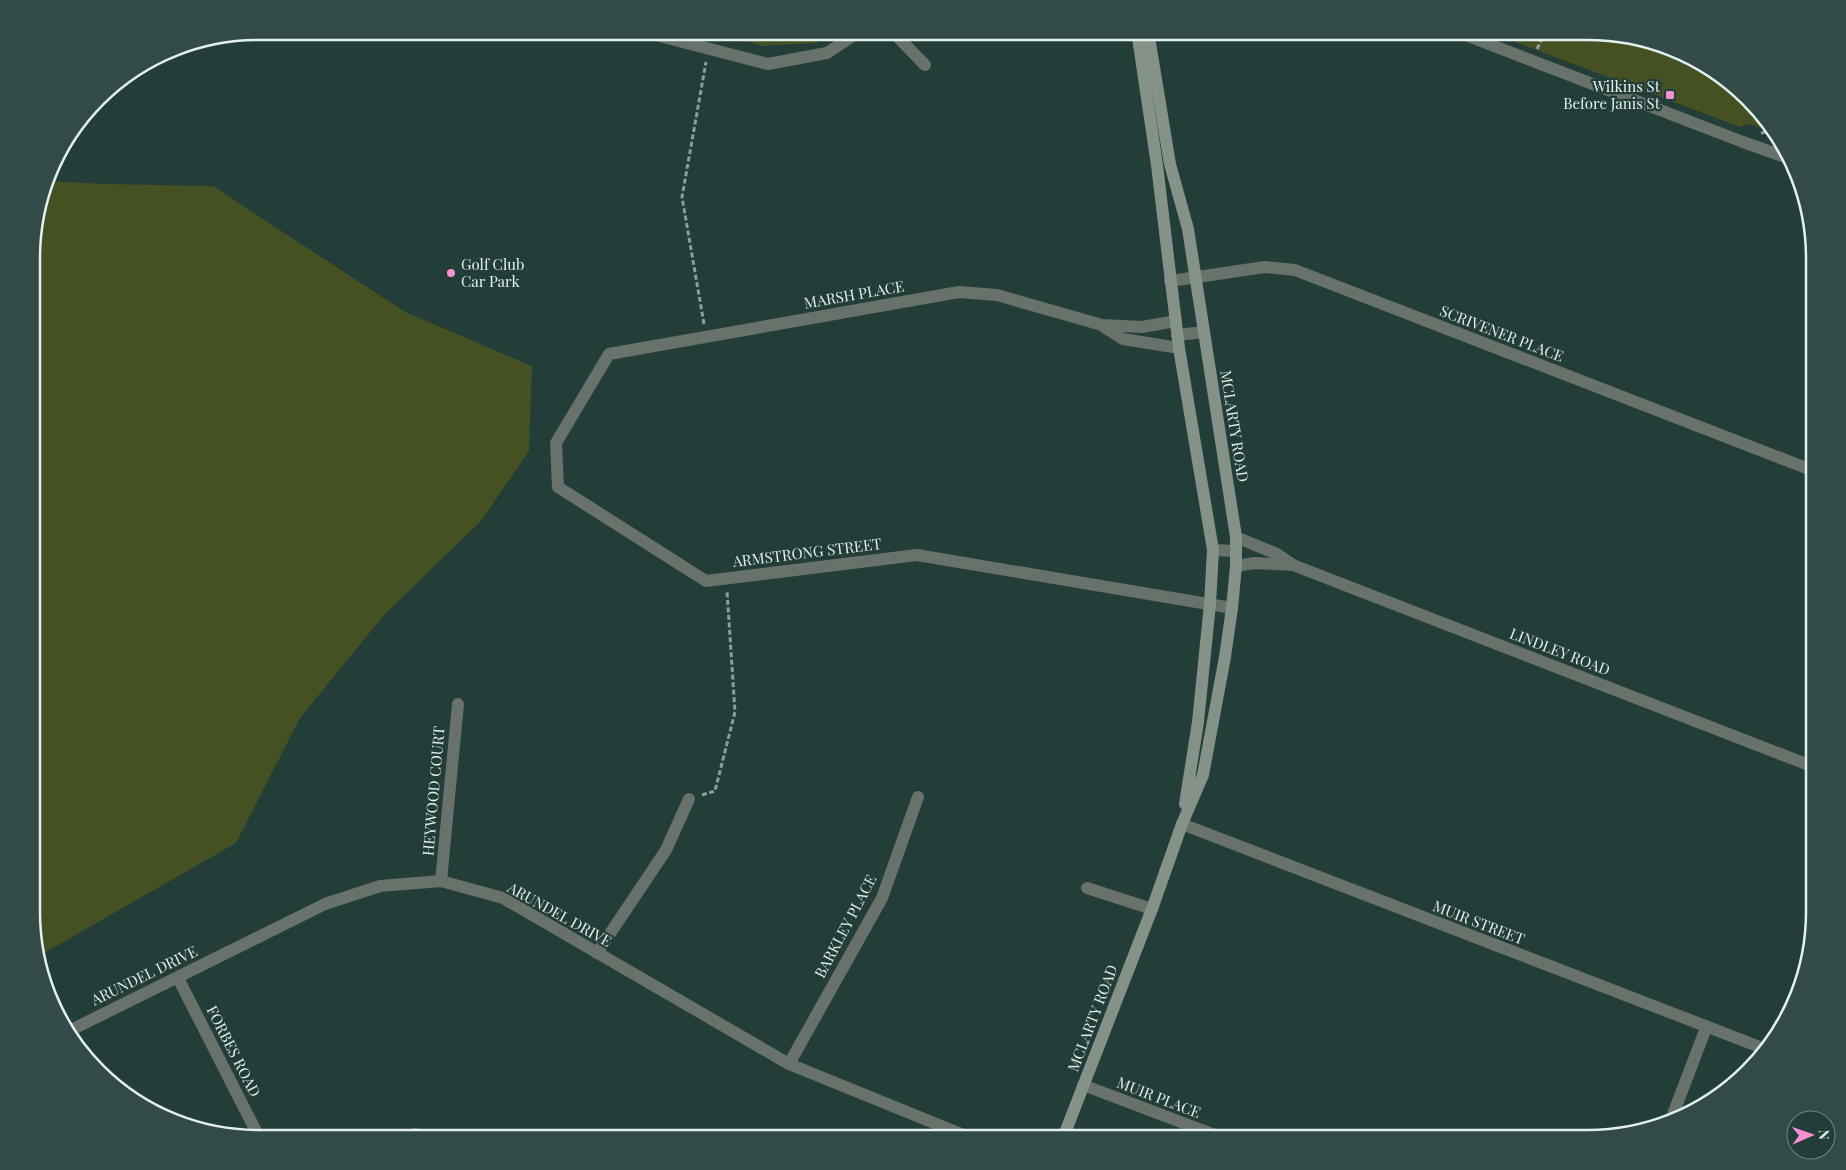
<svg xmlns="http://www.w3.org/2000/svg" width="1846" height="1170" viewBox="0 0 1846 1170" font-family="'Playfair Display',serif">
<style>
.green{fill:#455023}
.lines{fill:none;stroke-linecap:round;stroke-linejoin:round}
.path{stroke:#8a9e9b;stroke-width:3;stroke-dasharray:5 2.5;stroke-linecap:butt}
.street{stroke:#69716b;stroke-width:12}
.secondary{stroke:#849287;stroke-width:12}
.poi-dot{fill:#f790ce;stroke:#233d39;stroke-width:2}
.labels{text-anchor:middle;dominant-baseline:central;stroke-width:4.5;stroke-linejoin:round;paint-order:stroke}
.poi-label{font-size:15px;fill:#e2f1ef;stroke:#233d39;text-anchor:end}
.street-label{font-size:15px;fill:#e2f1ef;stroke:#233d39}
.rim{fill:none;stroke:#e2f1ef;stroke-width:2.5}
</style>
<rect width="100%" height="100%" fill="#233d39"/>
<!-- green -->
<g class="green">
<path d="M713,31H833L815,43L762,46Z"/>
<path d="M1486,31H1588L1647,39L1714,69L1768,127L1765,129L1749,124L1740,127Z"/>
<path d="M48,181L106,184L213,186L405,312L532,366L529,451L481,521L384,615L300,718L236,843L39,956L33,941V229Z"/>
</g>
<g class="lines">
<!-- path -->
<g class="path">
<path d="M1422,31L1442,39"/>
<path d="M1537,49L1545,33L1565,34L1591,32"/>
<path d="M1761,133L1772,131"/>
<path d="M704,324L682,197L706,62"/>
<path d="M702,795L715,791L735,712L727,591"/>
</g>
<!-- street -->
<g class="street">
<path d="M640,31L768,64L827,53L860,31"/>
<path d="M892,31L925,65"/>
<path d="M1455,31L1743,142L1788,158"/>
<path d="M1170,281L1265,267L1295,270L1814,471"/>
<path d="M1176,321L1142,327L1102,325L997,295L959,292L609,354L556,443L558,487L706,581L917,555L1232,608"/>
<path d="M1104,327L1123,339L1179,348"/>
<path d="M1177,335L1204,332"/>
<path d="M1236,537L1277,554L1293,565L1814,767"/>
<path d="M1213,550L1236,551"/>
<path d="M1236,566L1255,563L1293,565"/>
<path d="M1182,824L1765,1049"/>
<path d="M441,881L458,704"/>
<path d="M1087,888L1152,909"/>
<path d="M597,953L666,850L689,799"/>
<path d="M178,978L260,1139"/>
<path d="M67,1032L325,904L380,886L441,881L503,898L789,1064L971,1138"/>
<path d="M789,1064L882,898L918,797"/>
<path d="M1083,1085L1223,1138"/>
<path d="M1672,1117L1706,1028"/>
<path d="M404,1139L415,1134L429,1139"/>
</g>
<!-- secondary -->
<g class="secondary">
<path d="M1137,31L1157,165L1179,348L1213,550L1210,604L1198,722L1185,804"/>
<path d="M1063,1138L1152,909L1182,824L1203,775L1225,657L1232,608L1236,566V537L1188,229L1170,164L1148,31"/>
</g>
</g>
<!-- markers -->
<g class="poi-dot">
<rect x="1665" y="90" width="10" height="10" rx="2.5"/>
<circle cx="451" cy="273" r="5"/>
</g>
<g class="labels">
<!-- poi labels -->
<g class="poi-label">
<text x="1660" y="86">Wilkins St<tspan x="1660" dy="17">Before Janis St</tspan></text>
<text x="461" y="264" text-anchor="start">Golf Club<tspan x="461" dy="17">Car Park</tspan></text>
</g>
<!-- street labels -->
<g class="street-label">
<text transform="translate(854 294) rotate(-10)">MARSH PLACE</text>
<text transform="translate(1502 333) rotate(21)">SCRIVENER PLACE</text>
<text transform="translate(1235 426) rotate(81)">MCLARTY ROAD</text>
<text transform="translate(807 552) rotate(-7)">ARMSTRONG STREET</text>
<text transform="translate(1560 651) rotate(21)">LINDLEY ROAD</text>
<text transform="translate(433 791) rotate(-85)">HEYWOOD COURT</text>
<text transform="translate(560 914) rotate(29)">ARUNDEL DRIVE</text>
<text transform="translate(1479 922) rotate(21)">MUIR STREET</text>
<text transform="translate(845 926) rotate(-62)">BARKLEY PLACE</text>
<text transform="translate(144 975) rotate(-26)">ARUNDEL DRIVE</text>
<text transform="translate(1092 1018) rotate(-69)">MCLARTY ROAD</text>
<text transform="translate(234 1051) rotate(63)">FORBES ROAD</text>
<text transform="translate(1159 1097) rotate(21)">MUIR PLACE</text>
</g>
</g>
<!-- crop -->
<path d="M0 0H1846V1170H0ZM258 40H1588A218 218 0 0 1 1806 258V912A218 218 0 0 1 1588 1130H258A218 218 0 0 1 40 912V258A218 218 0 0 1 258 40Z" fill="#324b48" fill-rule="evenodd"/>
<path class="rim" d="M258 40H1588A218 218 0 0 1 1806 258V912A218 218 0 0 1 1588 1130H258A218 218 0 0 1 40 912V258A218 218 0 0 1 258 40Z"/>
<!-- north arrow -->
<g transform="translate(1811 1135) rotate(88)"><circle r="24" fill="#233d39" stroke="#6f8582"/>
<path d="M0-4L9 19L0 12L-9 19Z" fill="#f790ce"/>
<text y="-8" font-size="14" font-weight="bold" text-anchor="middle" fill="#e2f1ef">N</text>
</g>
</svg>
